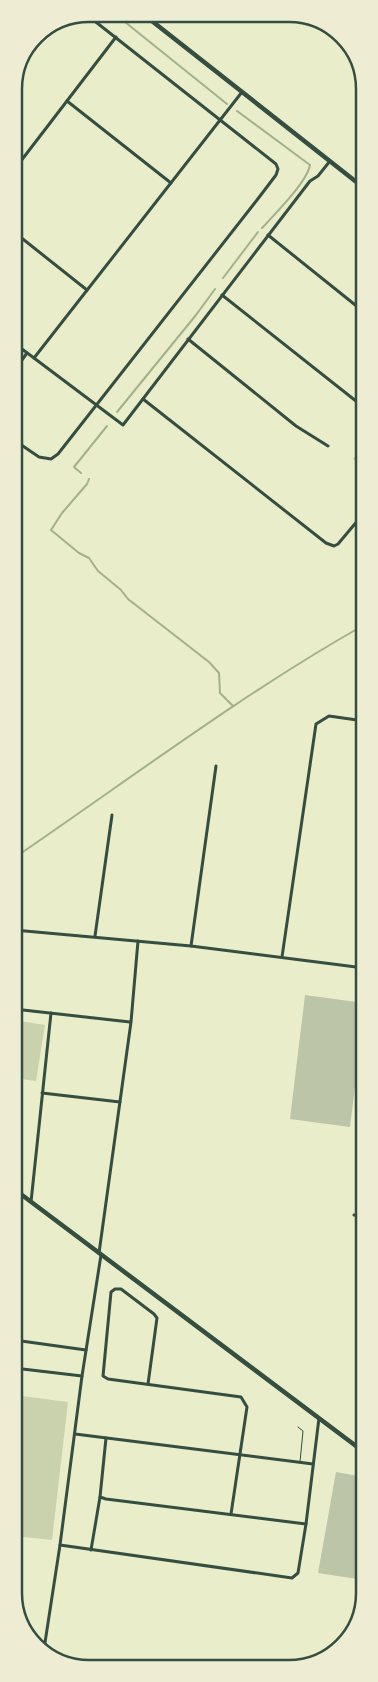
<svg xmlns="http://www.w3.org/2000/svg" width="378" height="1682" viewBox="0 0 378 1682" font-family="Barlow,sans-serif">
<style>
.green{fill:#cad2ad}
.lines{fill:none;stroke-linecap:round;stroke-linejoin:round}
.stream{stroke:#a3b18a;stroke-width:2}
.building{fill:#bcc5a7}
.service{stroke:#344e41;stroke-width:1}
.minor{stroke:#344e41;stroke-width:3}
.secondary{stroke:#344e41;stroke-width:4.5}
.rim{fill:none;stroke:#344e41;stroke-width:2.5}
</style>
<rect width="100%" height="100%" fill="#e9edc9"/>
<!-- green -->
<g class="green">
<path d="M14,1020L45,1025L36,1081L14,1078Z"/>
<path d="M14,1395L68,1402L52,1540L14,1536Z"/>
</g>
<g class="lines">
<!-- stream -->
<g class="stream">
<path d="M115,14L227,104"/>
<path d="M237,111L310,165C307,182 275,214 262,228"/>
<path d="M223,278L258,232"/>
<path d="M117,412L196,315L215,289"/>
<path d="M81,473L74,467L107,426"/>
<path d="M89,479L87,484L62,513L51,530L79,553L89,558L98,571L121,590L128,599L209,662L219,673L220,693L233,706"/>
<path d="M14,858C130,779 242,694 364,625"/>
</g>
</g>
<!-- building -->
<g class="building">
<path d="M357,454L364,459V467L353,459Z"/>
<path d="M305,995L364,1003V1015L350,1127L290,1119Z"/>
<path d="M336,1472L364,1477V1580L318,1573Z"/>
</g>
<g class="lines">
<!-- service -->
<path class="service" d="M298,1427L303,1431L300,1462"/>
<!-- minor -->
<g class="minor">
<path d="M67,101L171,183"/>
<path d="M14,170L116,37"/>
<path d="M14,232L87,290"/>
<path d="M268,235L364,312"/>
<path d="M222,295L361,405"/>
<path d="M188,339L296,426L328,446"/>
<path d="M14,343L123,425L310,181L318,176L330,161"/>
<path d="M34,358L242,92"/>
<path d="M14,371L27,353"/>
<path d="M143,399L326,543L334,546L338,544L364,513"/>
<path d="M14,440L39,457L51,459L58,454L257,200L276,175L278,169L276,164L87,15"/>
<path d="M14,930L191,946L364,968"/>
<path d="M95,936L112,815"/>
<path d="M191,946L216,766"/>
<path d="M282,957L316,724L329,716L364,721"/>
<path d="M14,1009L130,1022"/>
<path d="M42,1093L120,1102"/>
<path d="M31,1202L51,1013"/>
<path d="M354,1215L364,1216"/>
<path d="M99,1253L131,1022L138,941"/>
<path d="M14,1340L86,1350"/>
<path d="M14,1368L82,1376"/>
<path d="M148,1384L157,1318L154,1314L121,1289H115L111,1292L103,1376L108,1379L241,1397L247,1407L231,1514"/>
<path d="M75,1434L313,1464"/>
<path d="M100,1497L106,1499L306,1524"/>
<path d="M60,1545L292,1578L298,1573L306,1524L319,1418"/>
<path d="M91,1550L100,1497L106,1438"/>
<path d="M44,1649L60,1545L82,1376L101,1255"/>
</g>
<!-- secondary -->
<g class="secondary">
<path d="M143,14L364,188"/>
<path d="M14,1189L364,1452"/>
</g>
</g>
<!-- crop -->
<path d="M0 0H378V1682H0ZM89 22H289A67 67 0 0 1 356 89V1593A67 67 0 0 1 289 1660H89A67 67 0 0 1 22 1593V89A67 67 0 0 1 89 22Z" fill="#eeecd3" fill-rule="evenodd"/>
<path class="rim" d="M89 22H289A67 67 0 0 1 356 89V1593A67 67 0 0 1 289 1660H89A67 67 0 0 1 22 1593V89A67 67 0 0 1 89 22Z"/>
</svg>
